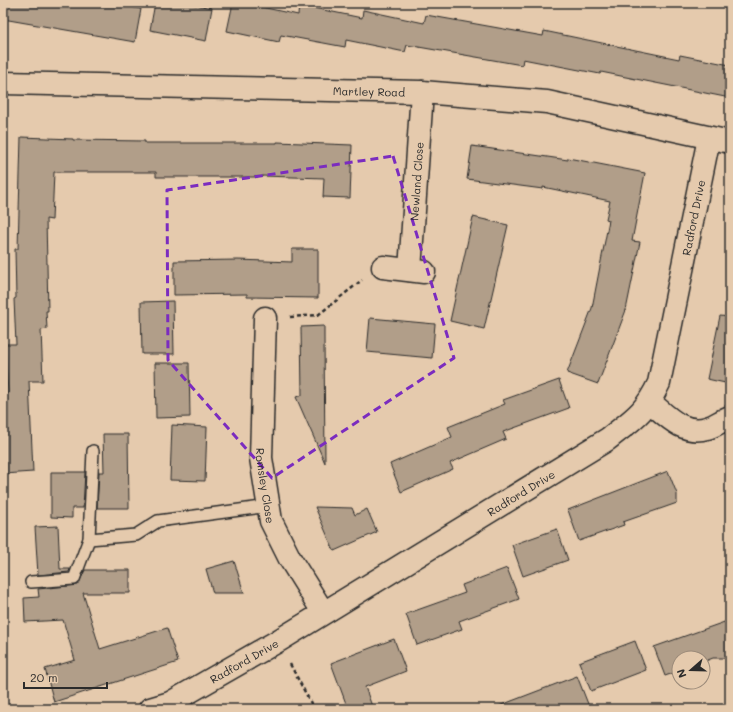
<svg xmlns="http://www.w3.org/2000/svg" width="733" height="712" viewBox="0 0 733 712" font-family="Mali,sans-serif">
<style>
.building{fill:#b19e89;stroke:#2b2b2b}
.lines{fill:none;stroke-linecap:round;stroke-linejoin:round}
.lane-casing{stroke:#2b2b2b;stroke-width:14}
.street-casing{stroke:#2b2b2b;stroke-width:25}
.path{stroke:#2b2b2b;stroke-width:2.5;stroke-dasharray:4 3;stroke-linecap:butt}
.lane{stroke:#e5caad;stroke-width:11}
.street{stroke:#e5caad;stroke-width:22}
.marked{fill:none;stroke:#7b2cbf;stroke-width:3;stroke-dasharray:8 5;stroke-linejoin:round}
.labels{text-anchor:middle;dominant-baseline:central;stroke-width:3.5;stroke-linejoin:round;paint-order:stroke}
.street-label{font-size:11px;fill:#2b2b2b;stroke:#e5caad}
</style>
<rect width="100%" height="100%" fill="#e5caad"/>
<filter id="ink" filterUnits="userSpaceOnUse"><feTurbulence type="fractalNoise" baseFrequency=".025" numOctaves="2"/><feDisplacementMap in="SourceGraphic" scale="8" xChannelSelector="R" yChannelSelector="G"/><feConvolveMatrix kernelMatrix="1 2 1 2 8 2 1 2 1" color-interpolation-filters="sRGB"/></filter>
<g filter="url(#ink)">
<!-- building -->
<g class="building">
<path d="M3,3H109L141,9L135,42L3,19Z"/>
<path d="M155,3H184L212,8L206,41L150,30Z"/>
<path d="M233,3H243L298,15L299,5L362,18L363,10L424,23L426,15L543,36L544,31L679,59L680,55L730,65V98L601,72L600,74L523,59L522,65L407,45L405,52L346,40L345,47L281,35L279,42L227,31Z"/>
<path d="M21,137L73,139V140L145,141V143H277V142L352,145L350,198L323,197L324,178L262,176V177H156V172H54L52,220L46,219L48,311H46L47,329L41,330L43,381H29L33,472L3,474V393H8L5,344H16L14,299L16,298L15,249H18Z"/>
<path d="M472,146L568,160V158L645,173L632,241L640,242L626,310L598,384L567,373L592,308L609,220L606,219L610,201L543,187V189L467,179Z"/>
<path d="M473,217L508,225L484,329L450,321Z"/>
<path d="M292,249H318V298L247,297V294L174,295V261L238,260L292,262Z"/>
<path d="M173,301L174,354H142L141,302Z"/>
<path d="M720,316L730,317V384L707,379Z"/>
<path d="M370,318L435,324L432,358L367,352Z"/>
<path d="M324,326V337L325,463L296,397L302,395L301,327Z"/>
<path d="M155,363H189L190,417L156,418Z"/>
<path d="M559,380L569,408L503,432L506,439L450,463L453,469L401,492L390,464L452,437L448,427L505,404L503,400Z"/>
<path d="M172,425L207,427L205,481L170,480Z"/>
<path d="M103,434H128L129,508H97L99,472H104Z"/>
<path d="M668,471L677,494V503L623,522L624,525L579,541L568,510Z"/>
<path d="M51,472H85L83,508H72V518L51,517Z"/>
<path d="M315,507L352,508L355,515L367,509L377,532L334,551Z"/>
<path d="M58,526L60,569H70L69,572L38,575L35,527Z"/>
<path d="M557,529L568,560L523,576L512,545Z"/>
<path d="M234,561L244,593H213L206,569Z"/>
<path d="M507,568L519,599L459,621L462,629L417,645L406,614L465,593L462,585Z"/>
<path d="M85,570H130V593H83L100,649L167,628L178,662L54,702L45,669L75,660L63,620L25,622L24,598L39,597L38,589L78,585Z"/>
<path d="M730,620V658H713L703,662V658H679V671L665,676L654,647Z"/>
<path d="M394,639L406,671L365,687L373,709H348L331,663Z"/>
<path d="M635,641L646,670L591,691L579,662Z"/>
<path d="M577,676L590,709H497L496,707Z"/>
</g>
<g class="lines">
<!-- lane casing -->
<g class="lane-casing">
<g id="lane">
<path d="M89,539L136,535L158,521L269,506"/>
<path d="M31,582L74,579L89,539L93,451"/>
</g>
</g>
<!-- street casing -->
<g class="street-casing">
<g id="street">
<path id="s1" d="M3,83L422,92L547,102L730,142"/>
<path d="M383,267L424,272"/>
<path id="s2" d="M410,270L422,92"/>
<path id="s3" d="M265,318L261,458L271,521L290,559L323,612"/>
<path d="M650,402C667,416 683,435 707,428C715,426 722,420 730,417"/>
<path id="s4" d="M150,709L170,703L278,641L608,439C633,419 645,413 659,383L709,138"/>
</g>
</g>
<!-- path -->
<g class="path">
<path d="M290,317L318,315L362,280"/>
<path d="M290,664L314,709"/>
</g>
<!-- lane -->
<use href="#lane" class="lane"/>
<!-- street -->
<use href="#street" class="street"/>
</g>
</g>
<!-- marked area -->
<path class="marked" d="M393,156L454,358L272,478L168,360L167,190Z"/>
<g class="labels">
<!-- street labels -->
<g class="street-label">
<text stroke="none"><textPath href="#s1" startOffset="366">Martley Road</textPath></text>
<text stroke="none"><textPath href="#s2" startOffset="89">Newland Close</textPath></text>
<text stroke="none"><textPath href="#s4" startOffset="778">Radford Drive</textPath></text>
<text stroke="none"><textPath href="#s3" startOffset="168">Romsley Close</textPath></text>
<text stroke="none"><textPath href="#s4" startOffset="430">Radford Drive</textPath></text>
<text stroke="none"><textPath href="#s4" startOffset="106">Radford Drive</textPath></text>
</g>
</g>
<!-- margin -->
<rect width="733" height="712" fill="none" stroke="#e5caad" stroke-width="16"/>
<rect x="8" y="8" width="717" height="696" fill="none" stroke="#2b2b2b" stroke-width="1.5" filter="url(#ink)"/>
<!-- north arrow -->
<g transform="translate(691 670) rotate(250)"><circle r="19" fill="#e5caad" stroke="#9b8a79"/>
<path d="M0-3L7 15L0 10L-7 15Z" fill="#2b2b2b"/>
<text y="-6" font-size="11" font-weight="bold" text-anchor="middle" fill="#2b2b2b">N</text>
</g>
<!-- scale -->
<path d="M24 682v6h83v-6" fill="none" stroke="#2b2b2b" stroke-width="2"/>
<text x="30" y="682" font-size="12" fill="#2b2b2b" stroke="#e5caad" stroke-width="3" paint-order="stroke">20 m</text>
</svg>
